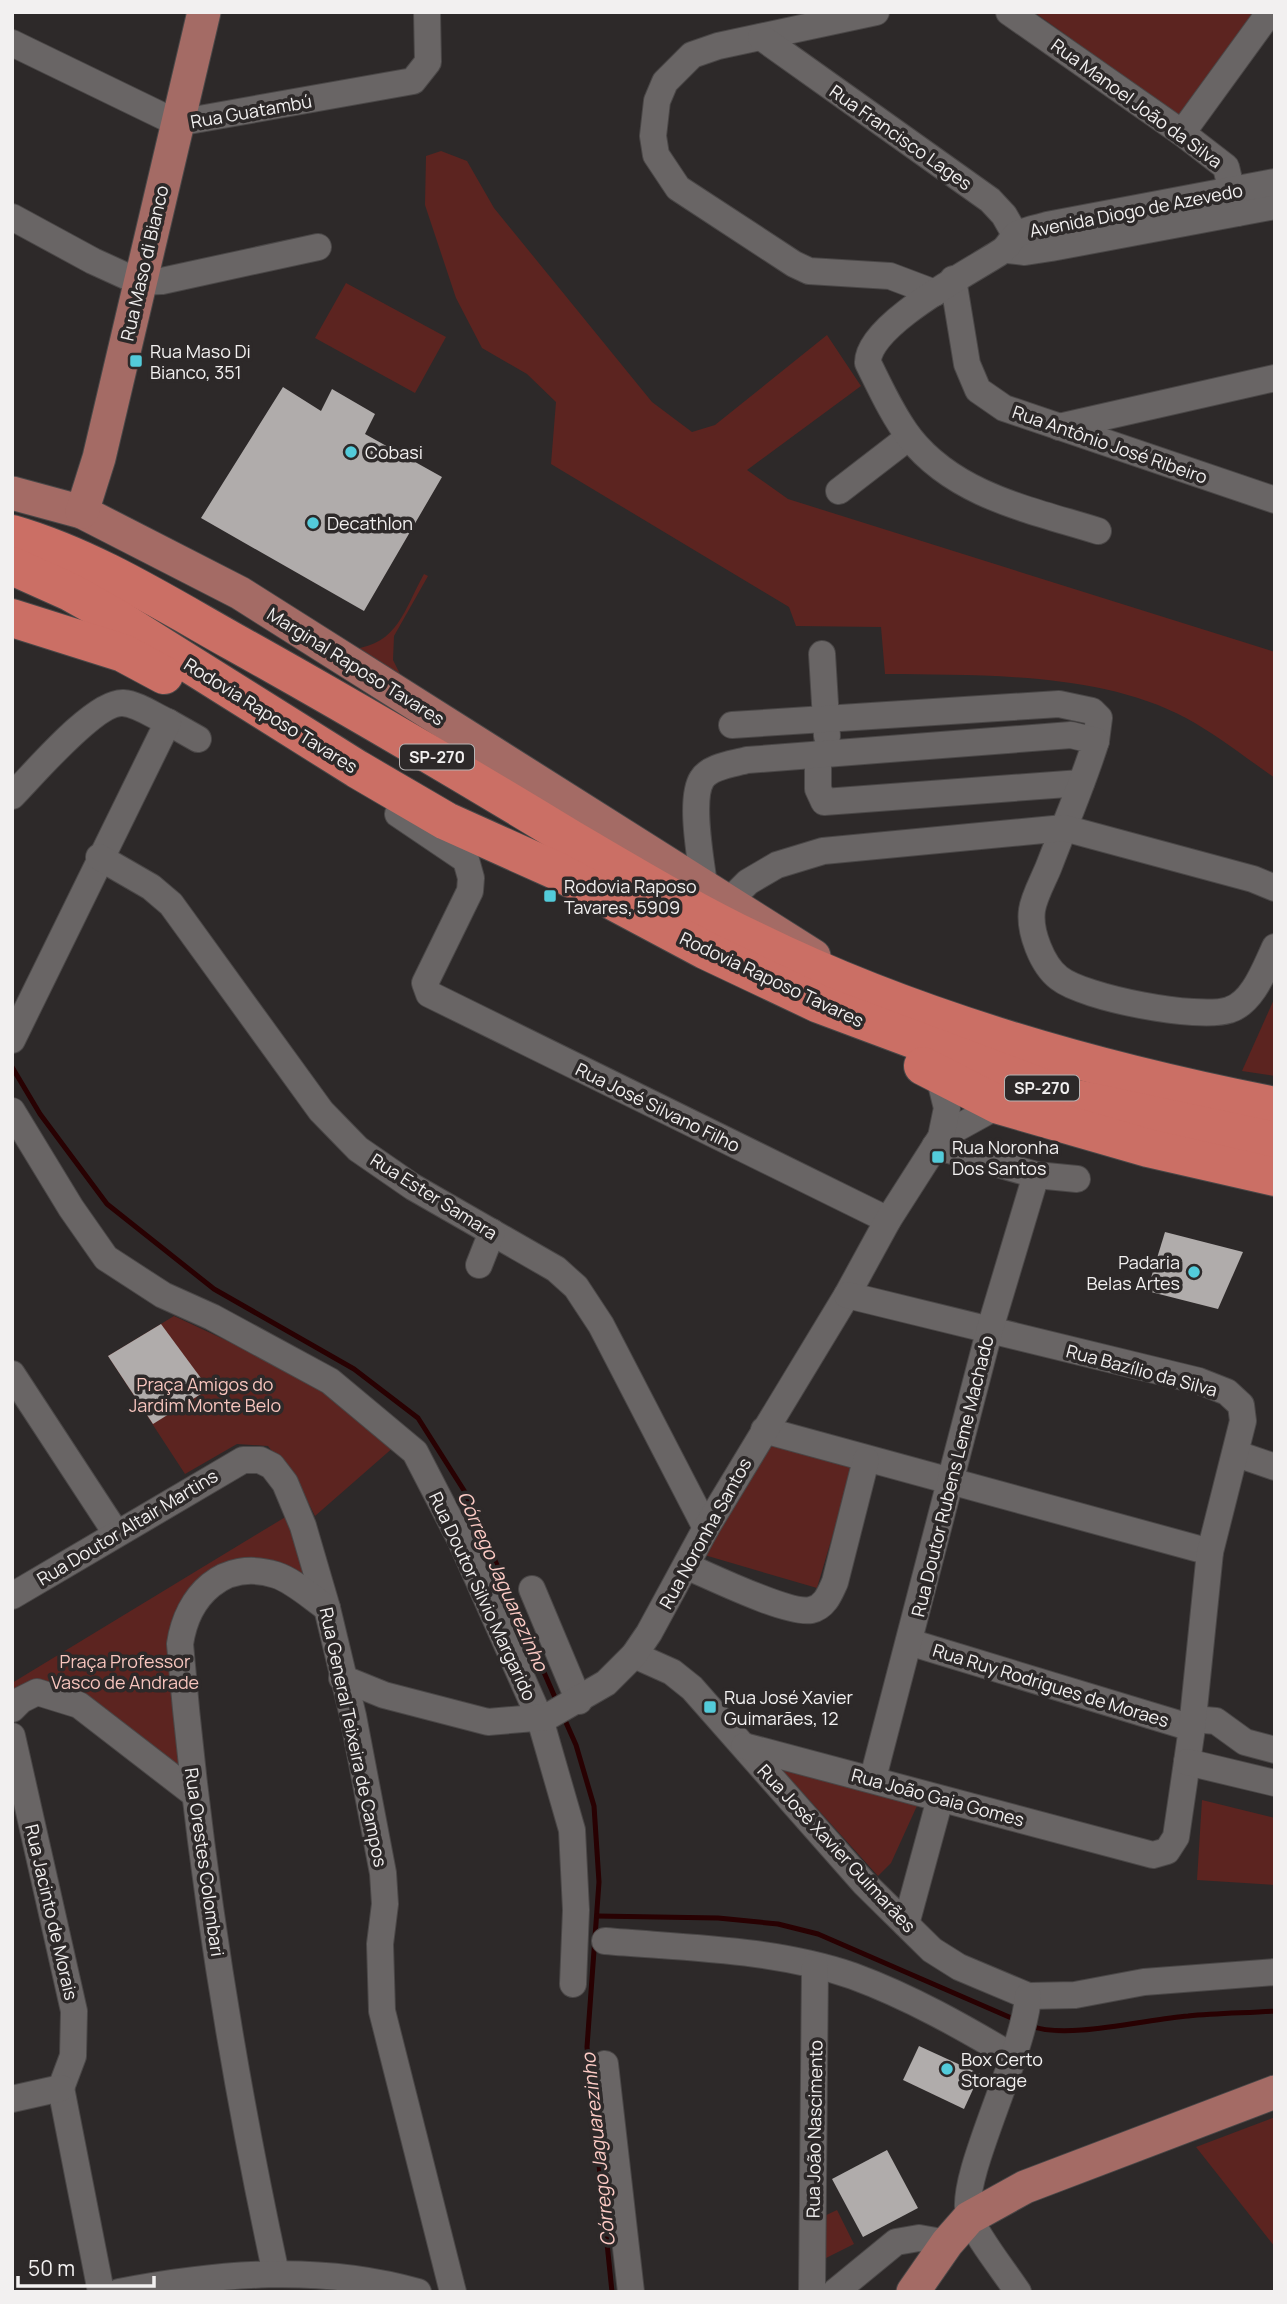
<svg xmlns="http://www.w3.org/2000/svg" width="1287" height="2304" viewBox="0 0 1287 2304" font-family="Manrope,sans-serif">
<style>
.green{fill:#5c2420}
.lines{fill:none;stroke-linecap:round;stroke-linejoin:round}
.stream{stroke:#280102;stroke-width:5}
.building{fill:#b0acab}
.minor-casing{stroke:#4a4747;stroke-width:28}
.major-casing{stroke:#4a4747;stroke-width:35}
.highway-casing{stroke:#4a4747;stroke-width:40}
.minor{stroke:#696565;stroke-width:26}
.major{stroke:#a46b65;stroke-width:33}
.highway{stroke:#cb6f65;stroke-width:38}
.poi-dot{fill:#53cbda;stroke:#2d2929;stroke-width:2.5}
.labels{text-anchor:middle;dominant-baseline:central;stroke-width:7;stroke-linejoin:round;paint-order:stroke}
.shield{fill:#2d2929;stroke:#b7b4b4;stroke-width:2}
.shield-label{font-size:16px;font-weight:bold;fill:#f2f0f0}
.street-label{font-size:18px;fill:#f2f0f0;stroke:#2d2929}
.poi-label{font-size:18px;fill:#f2f0f0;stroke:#2d2929;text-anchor:start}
.park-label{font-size:18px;fill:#f7c5be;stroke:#2d2929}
.water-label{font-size:19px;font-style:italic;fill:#fdcbc5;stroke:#2d2929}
</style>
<rect width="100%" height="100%" fill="#2d2929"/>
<!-- green -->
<g class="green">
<path d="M1034,12H1250L1256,17L1183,119Z"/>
<path d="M441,151L467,161L494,208L652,402L692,432L715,425L827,335L861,386L747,470L788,499L1275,652V778C1246,758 1217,735 1186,718C1101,672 979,675 885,674L881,627L796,626L789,607L551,464L556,402L527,374L482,348L456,298L425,205L426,156Z"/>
<path d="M346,283L446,337L415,393L315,338Z"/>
<path d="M424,574L428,576L394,636L393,660L403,680L353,649C398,644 404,610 424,574Z"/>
<path d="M1275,997V1076L1242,1071Z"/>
<path d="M174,1316L313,1381L395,1446L315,1516L300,1486L268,1446L237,1444L185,1474L108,1356Z"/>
<path d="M765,1440L854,1463L817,1588L701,1554Z"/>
<path d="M292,1513L316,1590L300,1572L282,1563L253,1560L190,1590L173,1616L169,1641L183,1775L86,1702L12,1695V1683Z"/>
<path d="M775,1762L921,1797L891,1863L878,1876Z"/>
<path d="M1202,1800L1275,1818V1885L1197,1880Z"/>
<path d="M1275,2117V2247L1196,2147Z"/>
<path d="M837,2210L854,2244L818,2262V2219Z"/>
</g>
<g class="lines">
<!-- stream -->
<g class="stream">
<path d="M12,1067L40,1114L107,1204L214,1289L354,1369L418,1418L465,1492L557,1702"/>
<path d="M564,1718L576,1745L594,1806L599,1882L587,2047L612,2292"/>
<path d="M597,1916L718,1918L778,1924L818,1934L1016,2020"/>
<path d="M1031,2026C1067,2040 1147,2019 1188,2016C1217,2013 1246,2013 1275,2011"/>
</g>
</g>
<!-- building -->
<g class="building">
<path d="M283,387L321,411L332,389L375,414L365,434L442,477L364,611L201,518Z"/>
<path d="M1165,1232L1243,1252L1218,1309L1147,1291Z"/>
<path d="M161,1324L209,1389L153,1424L108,1356Z"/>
<path d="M919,2046L980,2074L964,2109L903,2080Z"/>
<path d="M887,2150L918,2208L863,2237L832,2179Z"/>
</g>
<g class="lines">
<!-- minor casing -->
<g class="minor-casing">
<g id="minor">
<path d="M876,12L718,46L692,55L665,82L657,101L653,136L656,155L678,188L794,264L809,271L890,276L935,293"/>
<path d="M1009,12L1182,133L1226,167L1237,213"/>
<path d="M761,37L990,200L1004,215L1024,250"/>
<path d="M12,43L177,123L413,81L428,62L427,12"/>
<path d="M1182,133L1270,12"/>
<path d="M12,217L93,261L139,282L162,281L318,247"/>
<path d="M1008,250L1025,252L1051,248L1275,206"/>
<path d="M953,279L967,364L978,390L1004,408L1275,500"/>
<path d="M1059,427L1275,378"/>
<path d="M839,491L909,437"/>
<path d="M1098,531C1031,510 956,496 910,438C893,416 880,387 868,363C866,325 972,271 1002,251C1008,247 1011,239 1016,235C1024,230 1038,228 1047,225L1275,182"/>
<path d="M822,654L827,736"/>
<path d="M168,722L198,739"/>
<path d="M732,725L1059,704L1092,711L1099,718L1096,741"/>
<path d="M818,754V789L824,802L1081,783"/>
<path d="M12,796C33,775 95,701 123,703C138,704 154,716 168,722L12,1040"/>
<path d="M398,814L466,860L471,878L470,891L425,983L429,994L888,1220"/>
<path d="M99,857L151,887L171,904L321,1111L358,1149L413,1187L556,1269L576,1287L601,1325L706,1528"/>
<path d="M704,885C701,860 689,799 702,779C710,766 733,764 747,760L1071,735L1096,741C1083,783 1065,824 1049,866C1044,879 1034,896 1032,910C1029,931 1042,965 1059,978C1084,998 1198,1020 1229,1010C1253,1003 1265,968 1275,947"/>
<path d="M730,900L748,882L777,865L823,851L1064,828L1253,879L1275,888"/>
<path d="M12,1111L71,1208L106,1258L163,1295L212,1317L330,1381L415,1452L461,1541L540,1719L572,1830L576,1910L573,1984"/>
<path d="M941,1137L999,1105"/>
<path d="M935,1146L1036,1175L1077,1179"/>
<path d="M479,1265L492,1232"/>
<path d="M12,1374L116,1533"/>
<path d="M764,1430L1210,1552"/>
<path d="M1237,1454L1275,1467"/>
<path d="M686,1566C710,1576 789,1615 811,1610C825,1607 830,1593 835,1582L866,1460"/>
<path d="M532,1589L579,1701"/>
<path d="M12,1596L243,1460H260L272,1466L285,1483L303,1526L327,1608L353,1716L383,1873L385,1904L380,1944L382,2011L453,2292"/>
<path d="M909,1642L1192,1728"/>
<path d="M634,1655L672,1672L692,1688L864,1883L932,1950L959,1967L1028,1996L1075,1995L1144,1982L1275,1972"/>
<path d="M342,1678L384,1695L488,1722L547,1717L606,1683L634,1655L649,1633L706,1528L847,1295L888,1220L941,1137L947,1108L939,1076"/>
<path d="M12,1709L21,1700L37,1692L79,1705L193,1793"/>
<path d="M1193,1719L1216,1721L1245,1742L1275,1750"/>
<path d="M12,1736L74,2011L73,2056L61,2088"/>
<path d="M744,1746L1153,1855L1167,1851L1176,1837L1192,1728L1210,1552L1243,1421L1241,1405L1227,1392L1199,1381L847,1295"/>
<path d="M1187,1762L1275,1783"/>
<path d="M873,1778L989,1332L1036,1175"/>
<path d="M906,1924L940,1799"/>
<path d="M605,1941C687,1948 775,1949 853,1976C910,1997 963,2027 1015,2058"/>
<path d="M605,2064L631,2292"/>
<path d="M61,2088L101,2292"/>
<path d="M12,2099L61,2088"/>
<path d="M276,2274C231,2066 198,1856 180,1644C187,1596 223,1558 276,1575C294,1581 311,1597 327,1608"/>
<path d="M119,2292C218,2273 319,2264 418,2292"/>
<path d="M812,2292L815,1966"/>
<path d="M835,2292L896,2242L919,2238L947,2243"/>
<path d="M1018,2292C1005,2272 975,2235 969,2215C958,2178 1025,2052 1028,1996"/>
</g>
</g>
<!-- major casing -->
<g class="major-casing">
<g id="major">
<path d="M12,493L82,512L240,593L814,956"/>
<path d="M82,512L99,458L204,12"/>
<path d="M913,2292L947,2243L969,2218L1025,2187L1275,2092"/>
</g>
</g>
<!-- highway casing -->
<g class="highway-casing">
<g id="highway">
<path d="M12,534C91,557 161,601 232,641C347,705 459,771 571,839C631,874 692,911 755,941C918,1021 1097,1071 1275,1106"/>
<path d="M12,566L70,592L118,619L357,769L446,821L555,870L705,950L819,1004L1068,1097L1275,1141"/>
<path d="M12,618L123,653L164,675"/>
<path d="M923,1066L999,1105L1148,1148L1275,1177"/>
</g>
</g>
<!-- minor -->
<use href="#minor" class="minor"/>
<!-- major -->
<use href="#major" class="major"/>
<!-- highway -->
<use href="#highway" class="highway"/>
</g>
<!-- markers -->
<g class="poi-dot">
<rect x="129" y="354" width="14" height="14" rx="3.5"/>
<circle cx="351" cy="452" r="7"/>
<circle cx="313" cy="523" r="7"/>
<rect x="543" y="889" width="14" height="14" rx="3.5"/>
<rect x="931" y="1150" width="14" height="14" rx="3.5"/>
<circle cx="1194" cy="1272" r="7"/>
<rect x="703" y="1700" width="14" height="14" rx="3.5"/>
<circle cx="947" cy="2069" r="7"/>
</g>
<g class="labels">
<!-- shield labels -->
<g class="shield">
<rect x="400" y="744.5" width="74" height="25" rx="5"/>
<rect x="1005" y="1075.5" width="74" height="25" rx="5"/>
</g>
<g class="shield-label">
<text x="437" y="757">SP-270</text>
<text x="1042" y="1088">SP-270</text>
</g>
<!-- street labels -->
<g class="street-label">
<text transform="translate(1137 103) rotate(36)">Rua Manoel João da Silva</text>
<text transform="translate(251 111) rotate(-10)">Rua Guatambú</text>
<text transform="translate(901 137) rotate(35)">Rua Francisco Lages</text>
<text transform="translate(1136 210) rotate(-11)">Avenida Diogo de Azevedo</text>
<text transform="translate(144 263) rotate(-77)">Rua Maso di Bianco</text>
<text transform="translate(1110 444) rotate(19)">Rua Antônio José Ribeiro</text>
<text transform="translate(356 666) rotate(32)">Marginal Raposo Tavares</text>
<text transform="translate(271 715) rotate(32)">Rodovia Raposo Tavares</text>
<text transform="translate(772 979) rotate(25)">Rodovia Raposo Tavares</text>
<text transform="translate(658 1107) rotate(26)">Rua José Silvano Filho</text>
<text transform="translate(434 1196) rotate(32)">Rua Ester Samara</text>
<text transform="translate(1142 1370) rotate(15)">Rua Bazílio da Silva</text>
<text transform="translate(952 1476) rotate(-76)">Rua Doutor Rubens Leme Machado</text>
<text transform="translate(127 1527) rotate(-31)">Rua Doutor Altair Martins</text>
<text transform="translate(705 1533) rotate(-61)">Rua Noronha Santos</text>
<text transform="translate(483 1596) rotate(65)">Rua Doutor Silvio Margarido</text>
<text transform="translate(1051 1685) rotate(17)">Rua Ruy Rodrigues de Moraes</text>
<text transform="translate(354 1737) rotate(78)">Rua General Teixeira de Campos</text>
<text transform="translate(938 1797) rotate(15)">Rua João Gaia Gomes</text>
<text transform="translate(837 1848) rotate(47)">Rua José Xavier Guimarães</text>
<text transform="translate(205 1862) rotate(82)">Rua Orestes Colombari</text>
<text transform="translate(52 1912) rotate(77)">Rua Jacinto de Morais</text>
<text transform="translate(814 2129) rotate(-89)">Rua João Nascimento</text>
</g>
<!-- poi labels -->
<g class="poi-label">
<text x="150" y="351">Rua Maso Di<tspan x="150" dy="21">Bianco, 351</tspan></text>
<text x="365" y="452">Cobasi</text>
<text x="327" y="523">Decathlon</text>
<text x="564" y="886">Rodovia Raposo<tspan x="564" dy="21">Tavares, 5909</tspan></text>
<text x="952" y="1147">Rua Noronha<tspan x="952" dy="21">Dos Santos</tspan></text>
<text x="1180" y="1262" text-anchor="end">Padaria<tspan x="1180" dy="21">Belas Artes</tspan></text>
<text x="724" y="1697">Rua José Xavier<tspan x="724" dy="21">Guimarães, 12</tspan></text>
<text x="961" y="2059">Box Certo<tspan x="961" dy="21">Storage</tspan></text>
</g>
<!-- park labels -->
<g class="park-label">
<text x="205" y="1384">Praça Amigos do<tspan x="205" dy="21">Jardim Monte Belo</tspan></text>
<text x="125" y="1661">Praça Professor<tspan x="125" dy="21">Vasco de Andrade</tspan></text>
</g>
<!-- water labels -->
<g class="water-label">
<text transform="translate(503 1581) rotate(66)">Córrego Jaguarezinho</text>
<text transform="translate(598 2150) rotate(-96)">Córrego Jaguarezinho</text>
</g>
</g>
<!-- border -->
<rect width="1287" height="2304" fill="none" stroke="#f2f0f0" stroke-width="28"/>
<!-- scale -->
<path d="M18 2276v10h136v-10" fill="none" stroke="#f2f0f0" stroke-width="3.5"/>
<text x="28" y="2276" font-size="21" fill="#f2f0f0" stroke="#2d2929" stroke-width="5" paint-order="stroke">50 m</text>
</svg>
